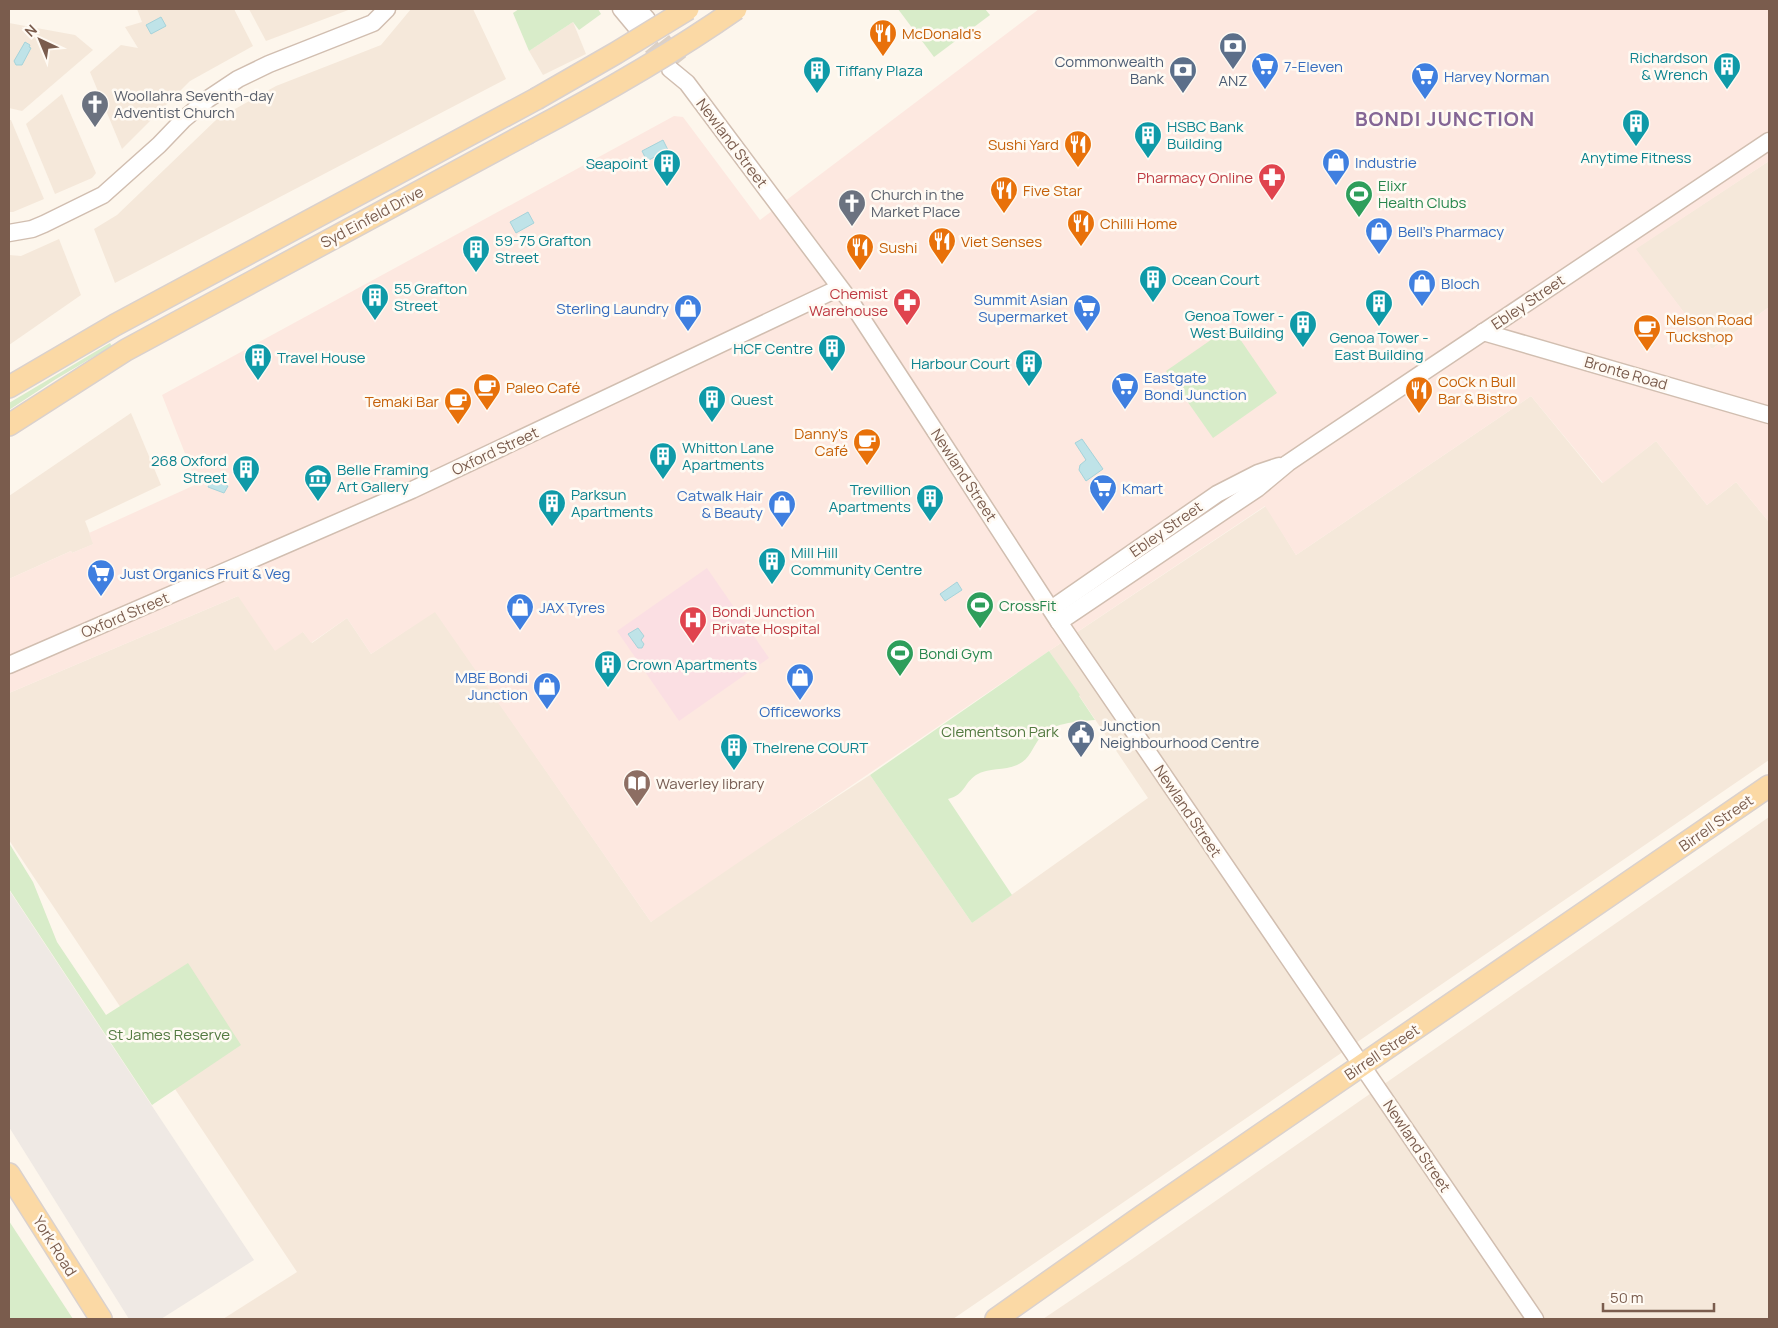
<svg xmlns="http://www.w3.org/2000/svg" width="1778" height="1328" viewBox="0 0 1778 1328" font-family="Manrope,sans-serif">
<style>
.residential{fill:#f5e8da}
.commercial{fill:#fde8e0}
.industrial{fill:#efe9e4}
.medical{fill:#fbdfe3}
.green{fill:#d8ecc9}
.water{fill:#bfe3e8;stroke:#a5d3da}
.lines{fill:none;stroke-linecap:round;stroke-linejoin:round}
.minor-tunnel{stroke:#dcd0c4;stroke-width:16;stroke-dasharray:16 8;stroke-linecap:butt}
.minor-casing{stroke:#d1beb0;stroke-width:19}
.major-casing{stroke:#dad1cd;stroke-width:24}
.minor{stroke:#fff;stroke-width:16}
.major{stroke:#fbd9a5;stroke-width:21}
.major-bridge-casing{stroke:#dad1cd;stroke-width:24;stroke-linecap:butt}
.major-bridge{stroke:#fbd9a5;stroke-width:21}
.labels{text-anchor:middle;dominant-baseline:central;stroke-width:5;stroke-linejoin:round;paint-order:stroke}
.food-label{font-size:15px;fill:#c56008;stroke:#fffaf3;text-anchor:start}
.culture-label{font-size:15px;fill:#0d838f;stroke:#fffaf3;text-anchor:start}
.service-label{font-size:15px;fill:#4e5e75;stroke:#fffaf3;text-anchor:end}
.shop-label{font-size:15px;fill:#366cbe;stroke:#fffaf3;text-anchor:start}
.worship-label{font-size:15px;fill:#5b616d;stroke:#fffaf3;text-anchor:start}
.street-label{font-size:15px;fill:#7a5c4d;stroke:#fffaf3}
.health-label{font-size:15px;fill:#be3a42;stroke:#fffaf3;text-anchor:end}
.leisure-label{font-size:15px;fill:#27864d;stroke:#fffaf3;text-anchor:start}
.park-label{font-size:15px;fill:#537a41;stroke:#fffaf3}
.education-label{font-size:15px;fill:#785e54;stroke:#fffaf3;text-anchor:start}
.district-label{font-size:20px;font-weight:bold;letter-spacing:1px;fill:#846695;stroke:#fffaf3}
</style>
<rect width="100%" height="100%" fill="#fdf6ec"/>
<!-- residential -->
<g class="residential">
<path d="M137,9H234L253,46L190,81L122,149L90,72L121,45L138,48L125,27L142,22Z"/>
<path d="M249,9H351L266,41Z"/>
<path d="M411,9H473L506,79L115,283L94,229L117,215L217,119L276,86L381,45Z"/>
<path d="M573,22L586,54L543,75L529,51Z"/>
<path d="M9,23L75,35L93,50L22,111L9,108Z"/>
<path d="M62,94L96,173L92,178L55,194L26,124Z"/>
<path d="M9,120H11L44,199L13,212H9Z"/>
<path d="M1769,161V307L1712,349L1635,249Z"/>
<path d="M59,239L81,295L9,345V255L21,256Z"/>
<path d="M1531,396L1602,483L1656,441L1707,505L1736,482L1769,522V760L953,1319H223L297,1272L9,840V693L238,596L303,632L312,643L347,618L371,654L435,611L651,922L674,903L870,775L972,923L1148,798L1049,651L1266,506L1296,555Z"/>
<path d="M131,413L161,485L85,521L94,544L72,553L71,551L9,579V496Z"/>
<path d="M1769,817V1319H1043L1132,1259Z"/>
</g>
<!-- commercial -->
<path class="commercial" d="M1039,9H1769V161L1636,249L1712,349L1769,307V522L1736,482L1707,505L1656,441L1603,483L1531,396L1296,555L1265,506L1049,651L651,922L435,612L371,654L347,618L311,643L303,632L275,651L238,596L9,693V579L71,551L72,553L93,544L89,533L197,484L162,395L674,116L683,117L760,220Z"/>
<!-- industrial -->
<path class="industrial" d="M9,890L254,1260L161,1319H129L9,1127Z"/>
<!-- medical -->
<path class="medical" d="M707,568L769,658L679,721L617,631Z"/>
<!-- green -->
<g class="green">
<path d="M519,9H598L601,14L579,30L573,22L529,51L513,13Z"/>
<path d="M898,9H985L990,15L934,57Z"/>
<path d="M1231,326L1277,393L1213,438L1166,371Z"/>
<path d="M110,343L112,346L56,379L9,410V403Z"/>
<path d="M1049,651L1080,695L1079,696L1095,720C1076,722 1051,722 1039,739C1032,749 1029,760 1017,765C1004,771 989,767 976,775C963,784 966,794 948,799L1012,895L972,923L870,775Z"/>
<path d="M9,843L33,882L57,942L106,1015L188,963L241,1045L152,1105L9,889Z"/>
<path d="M9,1221L73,1319H9Z"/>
</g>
<!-- water -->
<g class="water">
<path d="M161,17L166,26L151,34L146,25Z"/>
<path d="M25,42L30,45L29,47L31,48L22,65H16L14,61Z"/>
<path d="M663,140L668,150L647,161L642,151Z"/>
<path d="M528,212L534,223L516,233L510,222Z"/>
<path d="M1082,439L1103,469L1086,481L1079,470L1080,465L1086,460L1075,443Z"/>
<path d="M211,480L228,486L224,493L208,487Z"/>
<path d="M957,582L962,590L945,601L940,594Z"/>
<path d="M638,628L644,636L641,640L644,644L642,648H638L628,634Z"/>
</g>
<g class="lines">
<!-- minor-tunnel -->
<g class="minor-tunnel">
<path d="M648,21L680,62"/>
<path d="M636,28L668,67"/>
</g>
<!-- minor casing -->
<g class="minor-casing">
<g id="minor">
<path d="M621,9L636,27"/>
<path d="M638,9L647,19"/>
<path d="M670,69L687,83L851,302L915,400L1059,622L1535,1319"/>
<path d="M9,233L32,229L44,224L103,195L159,145L184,119L208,99L238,79L269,64L373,23L387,9"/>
<path d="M1483,332L1769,415"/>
<path d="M1051,609L1217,494L1258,473L1279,466"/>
<path d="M1059,622L1258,488L1288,463L1319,442L1769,141"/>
<path d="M9,665L412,490L839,288"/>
</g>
</g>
<!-- major casing -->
<g class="major-casing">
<g id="major">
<path d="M9,387L115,325L536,99"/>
<path d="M9,425L126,350L526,134"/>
<path d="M9,1174L101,1319"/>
<path d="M996,1319L1142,1216L1769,786"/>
</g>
</g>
<!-- minor -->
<use href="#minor" class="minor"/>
<!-- major -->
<use href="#major" class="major"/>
<!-- major-bridge casing -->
<g class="major-bridge-casing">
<g id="major-bridge">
<path d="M536,99L616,53L688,9"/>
<path d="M526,134C598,96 669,56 736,9"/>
</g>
</g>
<!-- major-bridge -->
<use href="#major-bridge" class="major-bridge"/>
</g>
<!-- icons -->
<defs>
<g id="restaurant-pin" transform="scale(1.4375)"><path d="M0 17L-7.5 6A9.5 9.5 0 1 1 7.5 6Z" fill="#e8710a" stroke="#fffaf3"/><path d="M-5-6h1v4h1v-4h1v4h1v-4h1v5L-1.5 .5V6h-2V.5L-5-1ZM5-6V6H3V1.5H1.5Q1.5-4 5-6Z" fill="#fff"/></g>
<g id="bank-pin" transform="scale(1.4375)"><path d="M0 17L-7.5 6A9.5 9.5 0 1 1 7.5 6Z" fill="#5c6f8a" stroke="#fffaf3"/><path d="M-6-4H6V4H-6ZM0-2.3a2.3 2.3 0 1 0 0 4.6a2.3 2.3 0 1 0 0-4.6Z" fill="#fff"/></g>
<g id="supermarket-pin" transform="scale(1.4375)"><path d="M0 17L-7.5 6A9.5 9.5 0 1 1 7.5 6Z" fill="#3f7fe0" stroke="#fffaf3"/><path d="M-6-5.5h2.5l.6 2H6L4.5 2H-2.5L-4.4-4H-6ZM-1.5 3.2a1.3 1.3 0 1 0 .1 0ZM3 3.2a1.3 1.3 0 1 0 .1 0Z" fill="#fff"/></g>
<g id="building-pin" transform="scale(1.4375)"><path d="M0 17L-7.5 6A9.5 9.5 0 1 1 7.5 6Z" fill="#0f9aa8" stroke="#fffaf3"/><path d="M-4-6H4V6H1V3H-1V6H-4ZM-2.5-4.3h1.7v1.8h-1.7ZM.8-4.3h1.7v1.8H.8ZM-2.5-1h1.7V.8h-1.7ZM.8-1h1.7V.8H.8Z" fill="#fff"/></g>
<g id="church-pin" transform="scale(1.4375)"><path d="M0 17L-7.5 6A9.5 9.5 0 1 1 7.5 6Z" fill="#6b7280" stroke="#fffaf3"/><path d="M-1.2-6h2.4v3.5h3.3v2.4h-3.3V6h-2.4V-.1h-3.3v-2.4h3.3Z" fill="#fff"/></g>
<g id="shop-pin" transform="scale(1.4375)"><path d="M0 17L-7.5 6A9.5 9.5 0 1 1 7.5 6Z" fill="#3f7fe0" stroke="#fffaf3"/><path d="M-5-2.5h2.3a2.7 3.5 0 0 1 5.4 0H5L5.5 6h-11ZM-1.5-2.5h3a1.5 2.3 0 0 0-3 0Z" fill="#fff"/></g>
<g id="pharmacy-pin" transform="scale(1.4375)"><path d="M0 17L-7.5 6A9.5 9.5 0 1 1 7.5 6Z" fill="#e0444e" stroke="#fffaf3"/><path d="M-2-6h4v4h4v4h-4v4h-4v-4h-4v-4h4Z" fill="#fff"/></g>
<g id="stadium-pin" transform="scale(1.4375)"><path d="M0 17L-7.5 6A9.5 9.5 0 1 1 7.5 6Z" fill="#2e9e5b" stroke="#fffaf3"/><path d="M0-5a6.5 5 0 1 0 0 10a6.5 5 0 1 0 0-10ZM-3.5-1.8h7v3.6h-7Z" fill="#fff"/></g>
<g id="cafe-pin" transform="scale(1.4375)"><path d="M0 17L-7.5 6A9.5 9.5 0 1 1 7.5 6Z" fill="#e8710a" stroke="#fffaf3"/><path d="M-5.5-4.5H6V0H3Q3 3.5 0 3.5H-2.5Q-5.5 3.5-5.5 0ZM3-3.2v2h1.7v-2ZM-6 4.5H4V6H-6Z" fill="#fff"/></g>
<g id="museum-pin" transform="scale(1.4375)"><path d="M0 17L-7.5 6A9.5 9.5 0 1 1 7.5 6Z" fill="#0f9aa8" stroke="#fffaf3"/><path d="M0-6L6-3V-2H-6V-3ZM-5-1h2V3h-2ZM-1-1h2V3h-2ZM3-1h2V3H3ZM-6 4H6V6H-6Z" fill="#fff"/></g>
<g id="hospital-pin" transform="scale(1.4375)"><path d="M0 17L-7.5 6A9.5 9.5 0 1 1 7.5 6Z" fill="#e0444e" stroke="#fffaf3"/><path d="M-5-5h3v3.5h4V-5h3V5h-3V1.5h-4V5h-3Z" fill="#fff"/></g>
<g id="civic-pin" transform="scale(1.4375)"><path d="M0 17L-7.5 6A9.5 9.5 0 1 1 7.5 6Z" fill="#5c6f8a" stroke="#fffaf3"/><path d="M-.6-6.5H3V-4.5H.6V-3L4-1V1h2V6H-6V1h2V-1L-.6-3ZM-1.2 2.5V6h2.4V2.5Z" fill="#fff"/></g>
<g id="library-pin" transform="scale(1.4375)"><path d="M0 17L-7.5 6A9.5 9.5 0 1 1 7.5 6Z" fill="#8d6e63" stroke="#fffaf3"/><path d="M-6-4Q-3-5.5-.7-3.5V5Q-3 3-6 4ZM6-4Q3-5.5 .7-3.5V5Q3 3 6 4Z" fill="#fff"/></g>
</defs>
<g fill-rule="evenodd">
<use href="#restaurant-pin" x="883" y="33"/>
<use href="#bank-pin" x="1233" y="46"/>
<use href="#supermarket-pin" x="1265" y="66"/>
<use href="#building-pin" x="1727" y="66"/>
<use href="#building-pin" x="817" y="70"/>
<use href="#bank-pin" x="1183" y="70"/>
<use href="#supermarket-pin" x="1425" y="76"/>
<use href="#church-pin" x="95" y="104"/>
<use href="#building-pin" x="1636" y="123"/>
<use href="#building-pin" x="1148" y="135"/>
<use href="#restaurant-pin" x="1078" y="144"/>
<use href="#shop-pin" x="1336" y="162"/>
<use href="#building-pin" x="667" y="163"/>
<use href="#pharmacy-pin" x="1272" y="177"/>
<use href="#restaurant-pin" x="1004" y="190"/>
<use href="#stadium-pin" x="1359" y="194"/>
<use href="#church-pin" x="852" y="203"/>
<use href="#restaurant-pin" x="1081" y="223"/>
<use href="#shop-pin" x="1379" y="231"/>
<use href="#restaurant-pin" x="942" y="241"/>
<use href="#restaurant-pin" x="860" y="247"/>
<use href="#building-pin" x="476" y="249"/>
<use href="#building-pin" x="1153" y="279"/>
<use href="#shop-pin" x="1422" y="283"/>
<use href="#building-pin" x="375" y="297"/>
<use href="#pharmacy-pin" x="907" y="302"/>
<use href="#building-pin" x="1379" y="303"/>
<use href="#shop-pin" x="688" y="308"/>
<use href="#supermarket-pin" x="1087" y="308"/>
<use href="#building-pin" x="1303" y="324"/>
<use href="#cafe-pin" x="1647" y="328"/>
<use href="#building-pin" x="832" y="348"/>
<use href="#building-pin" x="258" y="357"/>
<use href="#building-pin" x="1029" y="363"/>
<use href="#supermarket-pin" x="1125" y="386"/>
<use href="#cafe-pin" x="487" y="387"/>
<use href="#restaurant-pin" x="1419" y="390"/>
<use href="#building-pin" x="712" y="399"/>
<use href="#cafe-pin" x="458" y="401"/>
<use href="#cafe-pin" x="867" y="442"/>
<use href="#building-pin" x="663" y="456"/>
<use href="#building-pin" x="246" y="469"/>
<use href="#museum-pin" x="318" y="478"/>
<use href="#supermarket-pin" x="1103" y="488"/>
<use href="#building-pin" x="930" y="498"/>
<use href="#building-pin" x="552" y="503"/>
<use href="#shop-pin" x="782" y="504"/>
<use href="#building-pin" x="772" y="561"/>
<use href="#supermarket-pin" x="101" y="573"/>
<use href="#stadium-pin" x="980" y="605"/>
<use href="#shop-pin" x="520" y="607"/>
<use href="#hospital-pin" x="693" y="620"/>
<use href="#stadium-pin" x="900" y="653"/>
<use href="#building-pin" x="608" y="664"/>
<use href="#shop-pin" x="800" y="677"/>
<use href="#shop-pin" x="547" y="686"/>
<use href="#civic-pin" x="1081" y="734"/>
<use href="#building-pin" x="734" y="747"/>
<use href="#library-pin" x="637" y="783"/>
</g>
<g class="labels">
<!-- food labels -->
<g class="food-label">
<text x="902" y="33">McDonald's</text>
<text x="1059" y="144" text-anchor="end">Sushi Yard</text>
<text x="1023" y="190">Five Star</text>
<text x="1100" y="223">Chilli Home</text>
<text x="961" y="241">Viet Senses</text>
<text x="879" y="247">Sushi</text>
<text x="1666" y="319">Nelson Road<tspan x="1666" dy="17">Tuckshop</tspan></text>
<text x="1438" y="381">CoCk n Bull<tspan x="1438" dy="17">Bar &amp; Bistro</tspan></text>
<text x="506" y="387">Paleo Café</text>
<text x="439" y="401" text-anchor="end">Temaki Bar</text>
<text x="848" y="433" text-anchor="end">Danny's<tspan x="848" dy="17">Café</tspan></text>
</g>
<!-- culture labels -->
<g class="culture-label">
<text x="1708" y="57" text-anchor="end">Richardson<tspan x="1708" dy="17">&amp; Wrench</tspan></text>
<text x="836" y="70">Tiffany Plaza</text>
<text x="1167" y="126">HSBC Bank<tspan x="1167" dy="17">Building</tspan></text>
<text x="1636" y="157" text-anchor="middle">Anytime Fitness</text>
<text x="648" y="163" text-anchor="end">Seapoint</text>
<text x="495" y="240">59-75 Grafton<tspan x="495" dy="17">Street</tspan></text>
<text x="1172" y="279">Ocean Court</text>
<text x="394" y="288">55 Grafton<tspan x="394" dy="17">Street</tspan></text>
<text x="1284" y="315" text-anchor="end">Genoa Tower -<tspan x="1284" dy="17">West Building</tspan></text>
<text x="1379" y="337" text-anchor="middle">Genoa Tower -<tspan x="1379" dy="17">East Building</tspan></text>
<text x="813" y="348" text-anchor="end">HCF Centre</text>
<text x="277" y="357">Travel House</text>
<text x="1010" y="363" text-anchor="end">Harbour Court</text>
<text x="731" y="399">Quest</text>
<text x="682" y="447">Whitton Lane<tspan x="682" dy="17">Apartments</tspan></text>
<text x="227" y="460" text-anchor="end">268 Oxford<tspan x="227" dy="17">Street</tspan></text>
<text x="337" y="469">Belle Framing<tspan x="337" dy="17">Art Gallery</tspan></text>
<text x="911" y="489" text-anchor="end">Trevillion<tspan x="911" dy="17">Apartments</tspan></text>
<text x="571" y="494">Parksun<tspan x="571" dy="17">Apartments</tspan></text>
<text x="791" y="552">Mill Hill<tspan x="791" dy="17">Community Centre</tspan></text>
<text x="627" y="664">Crown Apartments</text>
<text x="753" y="747">Thelrene COURT</text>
</g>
<!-- service labels -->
<g class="service-label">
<text x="1164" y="61">Commonwealth<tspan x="1164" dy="17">Bank</tspan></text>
<text x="1233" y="80" text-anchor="middle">ANZ</text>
<text x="1100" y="725" text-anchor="start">Junction<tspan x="1100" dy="17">Neighbourhood Centre</tspan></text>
</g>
<!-- shop labels -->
<g class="shop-label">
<text x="1284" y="66">7-Eleven</text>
<text x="1444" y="76">Harvey Norman</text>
<text x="1355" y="162">Industrie</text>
<text x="1398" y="231">Bell's Pharmacy</text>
<text x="1441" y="283">Bloch</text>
<text x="1068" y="299" text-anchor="end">Summit Asian<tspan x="1068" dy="17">Supermarket</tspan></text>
<text x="669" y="308" text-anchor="end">Sterling Laundry</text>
<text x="1144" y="377">Eastgate<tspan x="1144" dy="17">Bondi Junction</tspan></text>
<text x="1122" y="488">Kmart</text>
<text x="763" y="495" text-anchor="end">Catwalk Hair<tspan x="763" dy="17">&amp; Beauty</tspan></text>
<text x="120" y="573">Just Organics Fruit &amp; Veg</text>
<text x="539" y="607">JAX Tyres</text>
<text x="528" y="677" text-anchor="end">MBE Bondi<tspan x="528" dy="17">Junction</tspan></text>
<text x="800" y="711" text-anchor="middle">Officeworks</text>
</g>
<!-- worship labels -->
<g class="worship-label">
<text x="114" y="95">Woollahra Seventh-day<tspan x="114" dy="17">Adventist Church</tspan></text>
<text x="871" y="194">Church in the<tspan x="871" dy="17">Market Place</tspan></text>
</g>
<!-- street labels -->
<g class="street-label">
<text transform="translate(732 143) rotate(53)">Newland Street</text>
<text transform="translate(372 217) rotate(-28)">Syd Einfeld Drive</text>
<text transform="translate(1528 302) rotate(-34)">Ebley Street</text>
<text transform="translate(1626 373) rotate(16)">Bronte Road</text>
<text transform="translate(495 451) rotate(-25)">Oxford Street</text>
<text transform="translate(964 475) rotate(57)">Newland Street</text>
<text transform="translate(1166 529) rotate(-35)">Ebley Street</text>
<text transform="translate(125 615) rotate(-23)">Oxford Street</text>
<text transform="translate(1188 811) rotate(56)">Newland Street</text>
<text transform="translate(1716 823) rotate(-35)">Birrell Street</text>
<text transform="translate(1382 1052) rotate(-34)">Birrell Street</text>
<text transform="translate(1417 1146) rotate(56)">Newland Street</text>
<text transform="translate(55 1246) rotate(58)">York Road</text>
</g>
<!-- health labels -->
<g class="health-label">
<text x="1253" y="177">Pharmacy Online</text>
<text x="888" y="293">Chemist<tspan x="888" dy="17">Warehouse</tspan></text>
<text x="712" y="611" text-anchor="start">Bondi Junction<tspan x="712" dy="17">Private Hospital</tspan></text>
</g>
<!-- leisure labels -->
<g class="leisure-label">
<text x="1378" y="185">Elixr<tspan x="1378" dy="17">Health Clubs</tspan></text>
<text x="999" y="605">CrossFit</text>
<text x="919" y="653">Bondi Gym</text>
</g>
<!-- park labels -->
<g class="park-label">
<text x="1000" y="731">Clementson Park</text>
<text x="169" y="1034">St James Reserve</text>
</g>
<!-- education labels -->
<g class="education-label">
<text x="656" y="783">Waverley library</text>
</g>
<!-- district labels -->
<g class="district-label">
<text x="1445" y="118">BONDI JUNCTION</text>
</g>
</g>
<!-- border -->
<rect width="1778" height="1328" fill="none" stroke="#7a5c4d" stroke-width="20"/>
<!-- north arrow -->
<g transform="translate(40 40) rotate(316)" stroke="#fffaf3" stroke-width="4" paint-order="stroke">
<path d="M0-4L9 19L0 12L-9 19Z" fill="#7a5c4d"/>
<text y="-8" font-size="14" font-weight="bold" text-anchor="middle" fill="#7a5c4d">N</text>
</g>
<!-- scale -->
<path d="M1603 1303v8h111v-8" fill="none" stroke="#7a5c4d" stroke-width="2.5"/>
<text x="1610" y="1303" font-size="15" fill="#7a5c4d" stroke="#fffaf3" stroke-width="4" paint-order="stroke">50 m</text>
</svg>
